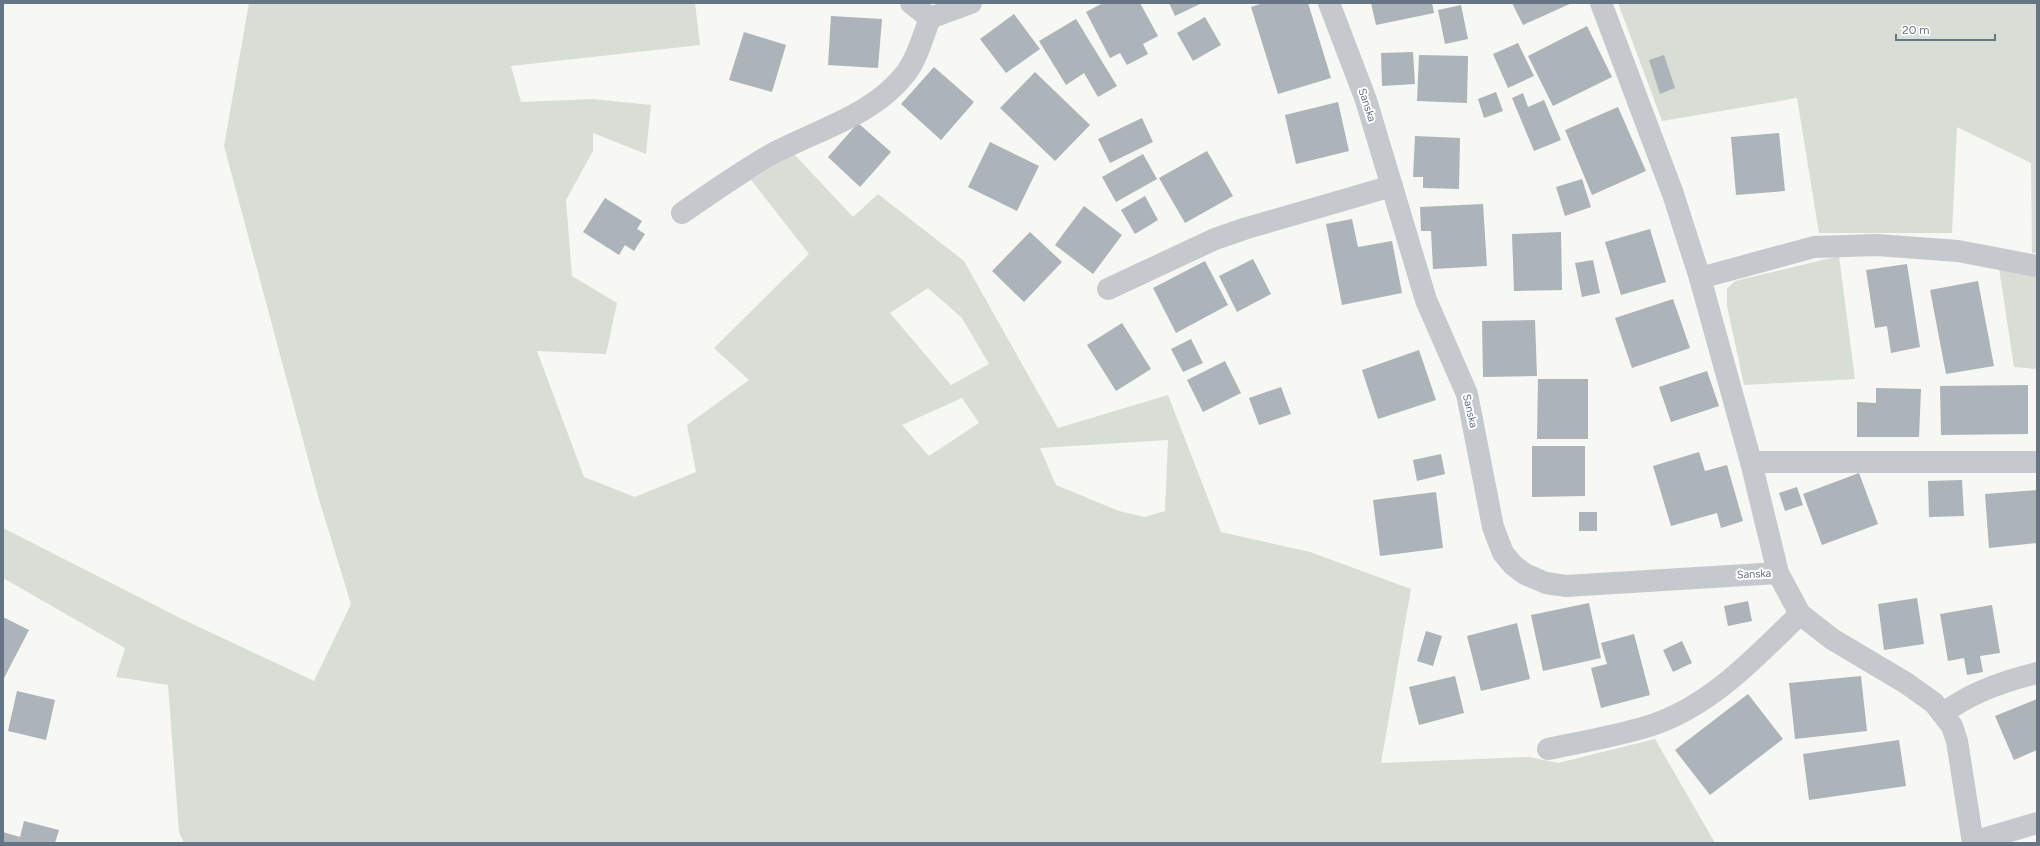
<svg xmlns="http://www.w3.org/2000/svg" width="2040" height="846" viewBox="0 0 2040 846" font-family="Figtree,sans-serif">
<style>
.green{fill:#d8ded5;fill-rule:evenodd}
.building{fill:#acb3b9}
.lines{fill:none;stroke-linecap:round;stroke-linejoin:round}
.minor{stroke:#c5c8cc;stroke-width:22}
.labels{text-anchor:middle;dominant-baseline:central;stroke-width:4;stroke-linejoin:round;paint-order:stroke}
.street-label{font-size:11px;fill:#667585;stroke:#fff}
</style>
<rect width="100%" height="100%" fill="#f7f7f4"/>
<!-- green -->
<g class="green">
<path d="M249,3H695L700,45L511,66L521,102L593,99L651,105L646,154L593,133V151L566,200L572,276L617,303L606,354L537,351L584,477L635,497L696,472L687,425L749,380L714,348L809,254L751,180L794,154L853,217L878,194L964,261L1058,428L1168,395L1221,532L1310,552L1411,589L1381,763L1529,757L1558,763L1655,739L1715,843H184L179,832L168,685L116,677L125,648L3,578V528L182,619L314,681L351,604L318,496L224,146ZM928,288L962,318L989,364L951,385L890,313ZM962,398L979,423L929,456L902,425ZM1168,440L1165,511L1145,517L1119,511L1056,485L1040,448Z"/>
<path d="M1618,3H2037V253H2032L2031,163L1957,127L1952,233H1819L1797,98L1662,121Z"/>
<path d="M1839,256L1855,379L1744,385L1727,306V289L1735,281Z"/>
<path d="M1999,268L2037,274V369L2014,367Z"/>
</g>
<!-- building -->
<g class="building">
<path d="M1103,3H1140L1158,36L1143,44L1148,54L1127,65L1120,53L1110,58L1086,12Z"/>
<path d="M1169,3H1202L1175,16Z"/>
<path d="M1263,3H1308L1331,78L1278,94L1251,7Z"/>
<path d="M1371,3H1432L1434,13L1376,25Z"/>
<path d="M1512,3H1572L1523,25Z"/>
<path d="M1461,5L1468,39L1445,44L1438,10Z"/>
<path d="M1014,14L1040,49L1006,73L980,39Z"/>
<path d="M831,16L882,19L878,68L828,65Z"/>
<path d="M1205,17L1221,45L1193,61L1177,33Z"/>
<path d="M1076,19L1117,86L1098,97L1084,73L1066,85L1039,41Z"/>
<path d="M1587,26L1612,77L1553,106L1528,56Z"/>
<path d="M744,32L786,45L772,92L729,80Z"/>
<path d="M1518,43L1534,76L1508,88L1493,54Z"/>
<path d="M1413,52L1415,84L1382,86L1381,53Z"/>
<path d="M1419,55L1468,56L1467,103L1417,101Z"/>
<path d="M1664,55L1675,88L1660,94L1649,60Z"/>
<path d="M934,67L974,102L941,140L901,104Z"/>
<path d="M1035,72L1090,125L1055,161L1000,108Z"/>
<path d="M1496,92L1503,111L1484,118L1478,99Z"/>
<path d="M1523,93L1528,107L1544,100L1561,140L1534,151L1512,98Z"/>
<path d="M1338,102L1349,151L1296,164L1285,115Z"/>
<path d="M1618,107L1646,171L1592,195L1565,130Z"/>
<path d="M1142,118L1153,142L1110,163L1098,139Z"/>
<path d="M858,123L891,152L860,187L828,157Z"/>
<path d="M1779,133L1785,191L1736,195L1731,137Z"/>
<path d="M1415,136L1460,138L1459,189L1423,188V177H1413Z"/>
<path d="M990,142L1039,166L1017,211L968,187Z"/>
<path d="M1207,151L1233,196L1185,223L1159,178Z"/>
<path d="M1143,154L1157,179L1116,202L1102,177Z"/>
<path d="M1582,179L1591,207L1565,216L1556,187Z"/>
<path d="M1145,196L1158,220L1135,234L1121,210Z"/>
<path d="M605,198L642,221L637,229L645,234L634,251L625,245L619,255L583,232Z"/>
<path d="M1483,204L1487,266L1433,269L1431,231H1421L1420,207Z"/>
<path d="M1084,206L1122,235L1093,274L1055,245Z"/>
<path d="M1352,219L1358,247L1392,241L1402,293L1342,305L1326,224Z"/>
<path d="M1650,229L1666,282L1621,295L1605,242Z"/>
<path d="M1030,232L1062,262L1024,302L992,271Z"/>
<path d="M1561,232L1562,290L1514,291L1512,234Z"/>
<path d="M1253,259L1271,294L1237,312L1219,276Z"/>
<path d="M1593,260L1600,293L1582,297L1575,263Z"/>
<path d="M1205,261L1228,305L1176,333L1153,288Z"/>
<path d="M1907,264L1920,347L1891,353L1887,326L1875,328L1866,270Z"/>
<path d="M1978,281L1994,366L1946,374L1930,290Z"/>
<path d="M1673,299L1690,348L1632,368L1615,318Z"/>
<path d="M1535,320L1537,376L1483,377L1482,321Z"/>
<path d="M1122,323L1151,369L1116,391L1087,345Z"/>
<path d="M1191,339L1203,363L1183,372L1171,349Z"/>
<path d="M1419,350L1436,400L1378,419L1362,370Z"/>
<path d="M1225,361L1241,393L1203,412L1187,380Z"/>
<path d="M1707,371L1719,406L1671,422L1659,387Z"/>
<path d="M1538,379H1588V439H1537Z"/>
<path d="M2028,385V434L1941,435L1940,386Z"/>
<path d="M1281,387L1291,414L1259,425L1249,398Z"/>
<path d="M1876,388L1921,389L1919,437H1857V402L1876,403Z"/>
<path d="M1532,446H1585V496L1532,497Z"/>
<path d="M1699,452L1705,471L1727,465L1743,521L1721,528L1717,513L1671,526L1653,466Z"/>
<path d="M1441,454L1445,474L1417,481L1413,460Z"/>
<path d="M1859,473L1878,524L1822,545L1803,494Z"/>
<path d="M1962,480L1964,516L1929,517L1928,481Z"/>
<path d="M1797,487L1803,505L1785,511L1779,493Z"/>
<path d="M2037,490V543L1989,548L1985,494Z"/>
<path d="M1436,492L1443,548L1380,556L1373,500Z"/>
<rect x="1579" y="512" width="18" height="19"/>
<path d="M1917,598L1924,644L1884,650L1878,604Z"/>
<path d="M1748,601L1752,621L1728,626L1724,606Z"/>
<path d="M1589,603L1601,658L1543,671L1531,615Z"/>
<path d="M1992,605L2000,653L1980,656L1983,672L1967,675L1964,658L1948,661L1940,614Z"/>
<path d="M3,617L29,630L3,680Z"/>
<path d="M1517,623L1530,679L1481,691L1467,636Z"/>
<path d="M1426,631L1442,636L1433,666L1417,661Z"/>
<path d="M1634,634L1650,695L1601,708L1591,668L1607,664L1601,643Z"/>
<path d="M1682,641L1692,663L1673,672L1663,650Z"/>
<path d="M1455,676L1464,713L1419,725L1409,687Z"/>
<path d="M1861,676L1867,731L1795,739L1789,683Z"/>
<path d="M17,691L55,700L46,740L8,731Z"/>
<path d="M1748,694L1783,739L1710,795L1675,750Z"/>
<path d="M2037,699V750L2014,760L1995,716Z"/>
<path d="M1899,740L1906,786L1809,800L1803,754Z"/>
<path d="M24,821L59,830L55,843H3V832L20,837Z"/>
</g>
<g class="lines">
<!-- minor -->
<g class="minor">
<path d="M911,3L930,18L971,3"/>
<path d="M1329,3L1366,100L1426,300L1467,394L1493,527L1503,553L1513,565L1525,574L1546,583L1566,586L1778,573"/>
<path d="M1601,3L1673,194L1700,278L1751,462L1778,573L1800,614L1832,639L1906,683L1934,703L1952,726L1957,741L1973,843"/>
<path d="M682,213C712,192 742,171 774,153C819,129 874,115 906,73C918,57 923,36 930,18"/>
<path d="M1700,278L1814,247L1877,245L1958,251L2037,266"/>
<path d="M1108,289L1215,239L1247,228L1392,186"/>
<path d="M1751,462H2037"/>
<path d="M1944,713C1971,692 2004,681 2037,673"/>
<path d="M1548,749C1581,742 1617,736 1649,726C1710,707 1756,657 1800,614"/>
<path d="M1973,842L2037,823"/>
</g>
</g>
<g class="labels">
<!-- street labels -->
<g class="street-label">
<text transform="translate(1367 105) rotate(72)">Sanska</text>
<text transform="translate(1470 411) rotate(77)">Sanska</text>
<text transform="translate(1754 574) rotate(-3)">Sanska</text>
</g>
</g>
<!-- border -->
<rect width="2040" height="846" fill="none" stroke="#667585" stroke-width="8"/>
<!-- scale -->
<path d="M1896 34v6h99v-6" fill="none" stroke="#667585" stroke-width="2"/>
<text x="1902" y="34" font-size="12" fill="#667585" stroke="#ffffff" stroke-width="3" paint-order="stroke">20 m</text>
</svg>
